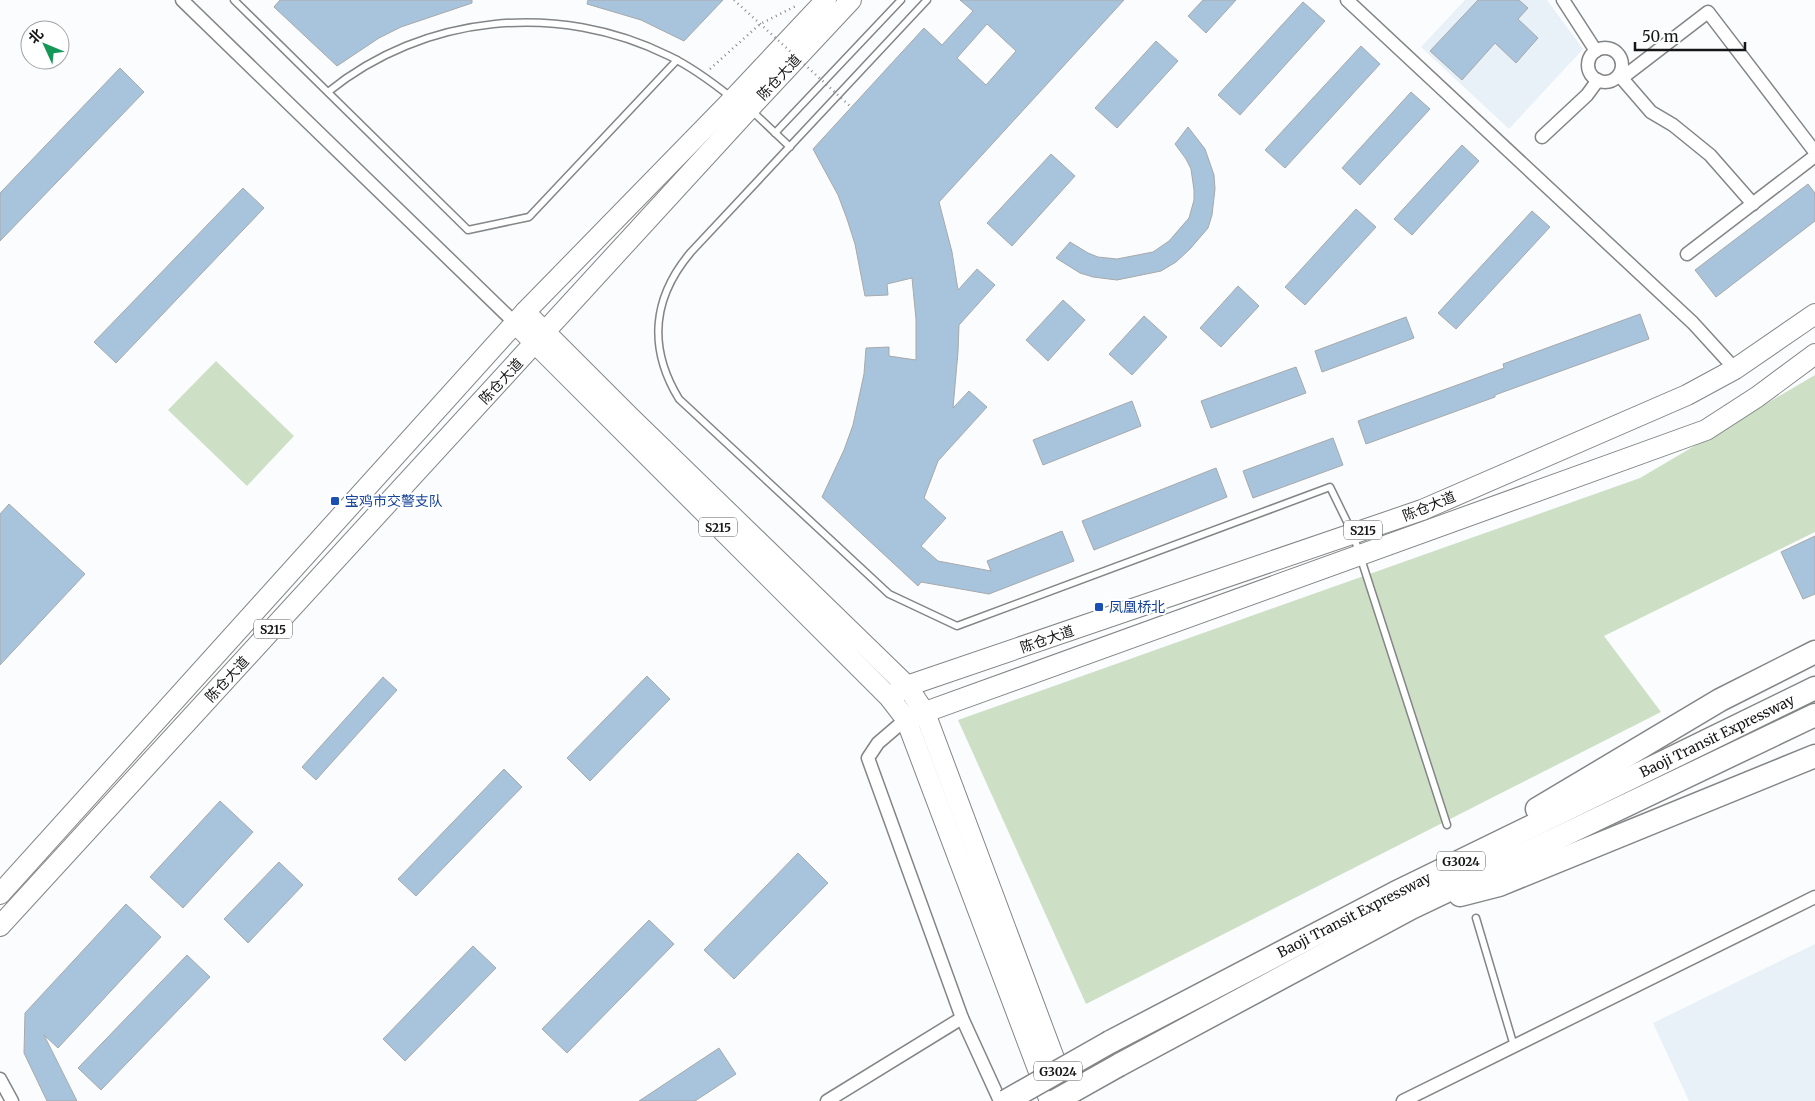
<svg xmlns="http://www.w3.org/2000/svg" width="1815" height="1101" viewBox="0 0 1815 1101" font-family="Merriweather,'Noto Sans SC',serif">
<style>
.built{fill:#e9f1f8}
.green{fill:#cde0c6}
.building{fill:#a8c4dc;stroke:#a7a9aa;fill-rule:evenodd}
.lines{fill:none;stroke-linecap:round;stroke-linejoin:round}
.service-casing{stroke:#838586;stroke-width:9}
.minor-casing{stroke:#838586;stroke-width:15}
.primary-casing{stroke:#838586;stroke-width:22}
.motorway-casing{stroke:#838586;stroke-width:25}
.path{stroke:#88898a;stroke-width:2.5;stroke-dasharray:1 4;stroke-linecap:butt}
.service{stroke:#fff;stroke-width:6}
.minor{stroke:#fff;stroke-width:12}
.primary{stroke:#fff;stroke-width:20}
.motorway{stroke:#fff;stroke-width:22}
.motorway-bridge-casing{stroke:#838586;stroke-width:25;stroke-linecap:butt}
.path-bridge{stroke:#88898a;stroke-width:2.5;stroke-dasharray:1 4;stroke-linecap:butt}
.motorway-bridge{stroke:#fff;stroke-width:22}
.transit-dot{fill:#1a4fb4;stroke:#fff;stroke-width:2}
.labels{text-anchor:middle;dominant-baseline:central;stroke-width:4;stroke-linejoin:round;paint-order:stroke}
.shield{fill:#fff;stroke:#5b5c5d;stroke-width:1}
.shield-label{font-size:12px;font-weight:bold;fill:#151617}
.street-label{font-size:14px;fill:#151617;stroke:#fff}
.transit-label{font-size:14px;fill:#164399;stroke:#fff;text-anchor:start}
</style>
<rect width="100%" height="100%" fill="#fafcfd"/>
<!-- built -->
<g class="built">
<path d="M1465,0H1547L1583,49L1509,129L1421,47Z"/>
<path d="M1815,944V1101H1689L1653,1023Z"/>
</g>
<!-- green -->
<g class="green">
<path d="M216,361L294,436L247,486L168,410Z"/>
<path d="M1815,375V532L1604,636L1661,712L1086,1004L958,720L1640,478Z"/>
</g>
<!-- building -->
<g class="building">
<path d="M280,0H472V3L401,27L379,38L337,66L274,7Z"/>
<path d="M588,0H723L684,41L641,20L587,4Z"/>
<path d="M960,0H1124L939,202L952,252L958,290L977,269L995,285L959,325L958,352L953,408L969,391L987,407L938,461L924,498L946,518L921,546L938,561L991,571L987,561L1062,531L1074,561L989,594L921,582L918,586L822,497L844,450L853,425L864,374L866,348L889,347V356L916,360V319L912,278L887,284L888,295L865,296L855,244L847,219L838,195L813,149L924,28L942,45L973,11ZM987,24L1016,51L986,85L957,58Z"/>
<path d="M1203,0H1236L1206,33L1188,16Z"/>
<path d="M1478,0H1519L1528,8L1518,19L1538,38L1516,63L1495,43L1462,80L1430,51Z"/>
<path d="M1303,2L1325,21L1240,115L1218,95Z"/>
<path d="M1156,41L1178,61L1117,128L1095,108Z"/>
<path d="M1361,46L1380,64L1285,168L1265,150Z"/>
<path d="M120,68L144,92L0,241V193Z"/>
<path d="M1411,92L1430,109L1360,185L1342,168Z"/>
<path d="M1188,127L1205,149L1214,175L1215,189L1212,215L1208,228L1190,249L1176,262L1161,271L1117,280L1093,277L1080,273L1056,258L1070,242L1088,253L1098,257L1117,259L1153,252L1169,241L1189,218L1194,200V190L1191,169L1186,159L1175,144Z"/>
<path d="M1462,145L1479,161L1412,235L1394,219Z"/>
<path d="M1051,154L1075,176L1012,246L987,223Z"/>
<path d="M1808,184L1815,193V221L1716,297L1695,270Z"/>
<path d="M243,188L264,208L116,363L94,342Z"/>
<path d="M1356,209L1376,227L1305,305L1285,287Z"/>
<path d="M1532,211L1550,227L1456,329L1438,313Z"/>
<path d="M1238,286L1259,306L1221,347L1200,328Z"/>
<path d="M1063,300L1085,320L1048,361L1026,340Z"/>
<path d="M1640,314L1649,339L1495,395V397L1366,444L1358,421L1504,368L1503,364Z"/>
<path d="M1144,316L1167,337L1132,375L1109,354Z"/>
<path d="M1406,317L1414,338L1322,372L1315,351Z"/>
<path d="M1296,367L1306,393L1211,428L1201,401Z"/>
<path d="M1132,401L1141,426L1043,465L1033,440Z"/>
<path d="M1333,438L1343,465L1253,498L1243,471Z"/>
<path d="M1216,468L1227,497L1094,550L1082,521Z"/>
<path d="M9,504L85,574L0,665V514Z"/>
<path d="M1815,536V594L1803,599L1781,552Z"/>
<path d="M647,676L670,699L590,781L567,758Z"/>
<path d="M383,677L397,690L316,780L302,767Z"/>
<path d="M504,769L522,787L416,896L398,879Z"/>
<path d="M220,801L253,832L183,908L150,877Z"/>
<path d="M798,853L828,883L734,979L704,950Z"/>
<path d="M279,862L303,885L248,943L224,919Z"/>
<path d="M126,904L161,937L58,1048L44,1035L77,1101H47L24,1053L25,1013Z"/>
<path d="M649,920L674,944L567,1053L542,1029Z"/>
<path d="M473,946L496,968L405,1061L383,1039Z"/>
<path d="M187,955L210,977L101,1090L78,1068Z"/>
<path d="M719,1048L736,1074L695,1101H639Z"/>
</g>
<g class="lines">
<!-- service casing -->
<g class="service-casing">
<g id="service">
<path d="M234,0L468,230L529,217L677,60"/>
<path d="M927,0L691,252C652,298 648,348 679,399L889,594L957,626L1330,487L1353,534L1447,825"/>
<path d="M328,92C424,14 559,1 669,56C692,67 712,82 732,98"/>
<path d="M751,110L790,147"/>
<path d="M775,133L901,0"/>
<path d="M1476,918L1514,1046"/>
</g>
</g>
<!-- minor casing -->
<g class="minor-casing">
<g id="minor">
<path d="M182,0L514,322"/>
<path d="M1347,0L1693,323L1735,369"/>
<path d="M1563,0L1596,51"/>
<circle cx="1605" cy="65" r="17"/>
<path d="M1619,75L1651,112L1673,125L1710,155L1753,204"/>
<path d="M1622,78L1708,12L1815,152"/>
<path d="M1542,137L1587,95L1598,80"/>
<path d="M1687,254L1815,156"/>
<path d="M906,719L878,743L868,758L962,1018L1000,1101"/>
<path d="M0,1079L12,1101"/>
<path d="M827,1101L962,1018"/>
<path d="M1403,1101L1815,897"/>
</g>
</g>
<!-- primary casing -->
<g class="primary-casing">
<g id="primary">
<path d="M525,312L733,99L826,0"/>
<path d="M514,322L889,697L906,719L1706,430L1757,397L1815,354"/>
<path d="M896,693L907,686L1422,510L1687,395L1735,369L1815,314"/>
<path d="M906,719L1050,1101"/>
<path d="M0,894L525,312L630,417L907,686L925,713L1070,1101"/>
<path d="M0,926L749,109L851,0"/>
</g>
</g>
<!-- motorway casing -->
<g class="motorway-casing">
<g id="motorway">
<path d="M1537,809L1720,700L1815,652"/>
<path d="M1460,895L1499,885L1815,756"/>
<path d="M1110,1042L1395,893L1815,688"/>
<path d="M1119,1065L1411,908L1815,715"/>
</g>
</g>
<!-- path -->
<path class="path" d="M710,69L760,24L796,6"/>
<!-- service -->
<use href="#service" class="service"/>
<!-- minor -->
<use href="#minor" class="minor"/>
<!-- primary -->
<use href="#primary" class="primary"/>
<!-- motorway -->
<use href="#motorway" class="motorway"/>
<!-- motorway-bridge casing -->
<g class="motorway-bridge-casing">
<g id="motorway-bridge">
<path d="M1006,1101L1110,1042"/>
<path d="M1055,1101L1119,1065"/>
</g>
</g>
<!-- path-bridge -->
<path class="path-bridge" d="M734,0L851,107"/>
<!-- motorway-bridge -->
<use href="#motorway-bridge" class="motorway-bridge"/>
</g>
<!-- markers -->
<g class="transit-dot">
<rect x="330" y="496" width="10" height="10" rx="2.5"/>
<rect x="1094" y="602" width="10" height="10" rx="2.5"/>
</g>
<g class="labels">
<!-- shield labels -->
<g class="shield">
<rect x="699" y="517.5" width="38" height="19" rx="4"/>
<rect x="1344" y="520.5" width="38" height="19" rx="4"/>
<rect x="254" y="619.5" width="38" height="19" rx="4"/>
<rect x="1437" y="851.5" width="48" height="19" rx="4"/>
<rect x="1034" y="1061.5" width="48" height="19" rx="4"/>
</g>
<g class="shield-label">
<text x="718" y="527">S215</text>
<text x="1363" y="530">S215</text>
<text x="273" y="629">S215</text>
<text x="1461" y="861">G3024</text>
<text x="1058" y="1071">G3024</text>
</g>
<!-- street labels -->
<g class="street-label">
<text transform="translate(779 77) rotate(-47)">陈仓大道</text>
<text transform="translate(501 381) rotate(-47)">陈仓大道</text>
<text transform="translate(1429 506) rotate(-22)">陈仓大道</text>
<text transform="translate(1047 639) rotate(-19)">陈仓大道</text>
<text transform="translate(227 679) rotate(-47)">陈仓大道</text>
<text transform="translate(1717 736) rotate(-26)">Baoji Transit Expressway</text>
<text transform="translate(1354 915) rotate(-27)">Baoji Transit Expressway</text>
</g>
<!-- transit labels -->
<g class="transit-label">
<text x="345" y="501">宝鸡市交警支队</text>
<text x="1109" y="607">凤凰桥北</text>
</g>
</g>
<!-- north arrow -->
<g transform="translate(45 45) rotate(314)"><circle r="24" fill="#ffffff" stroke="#a1a2a2"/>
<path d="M0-4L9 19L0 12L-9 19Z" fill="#139858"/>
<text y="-8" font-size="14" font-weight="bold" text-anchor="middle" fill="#151617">北</text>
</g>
<!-- scale -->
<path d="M1635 42v8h110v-8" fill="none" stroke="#151617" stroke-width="2.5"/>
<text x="1642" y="42" font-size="15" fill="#151617" stroke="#ffffff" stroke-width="4" paint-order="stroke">50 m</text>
</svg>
